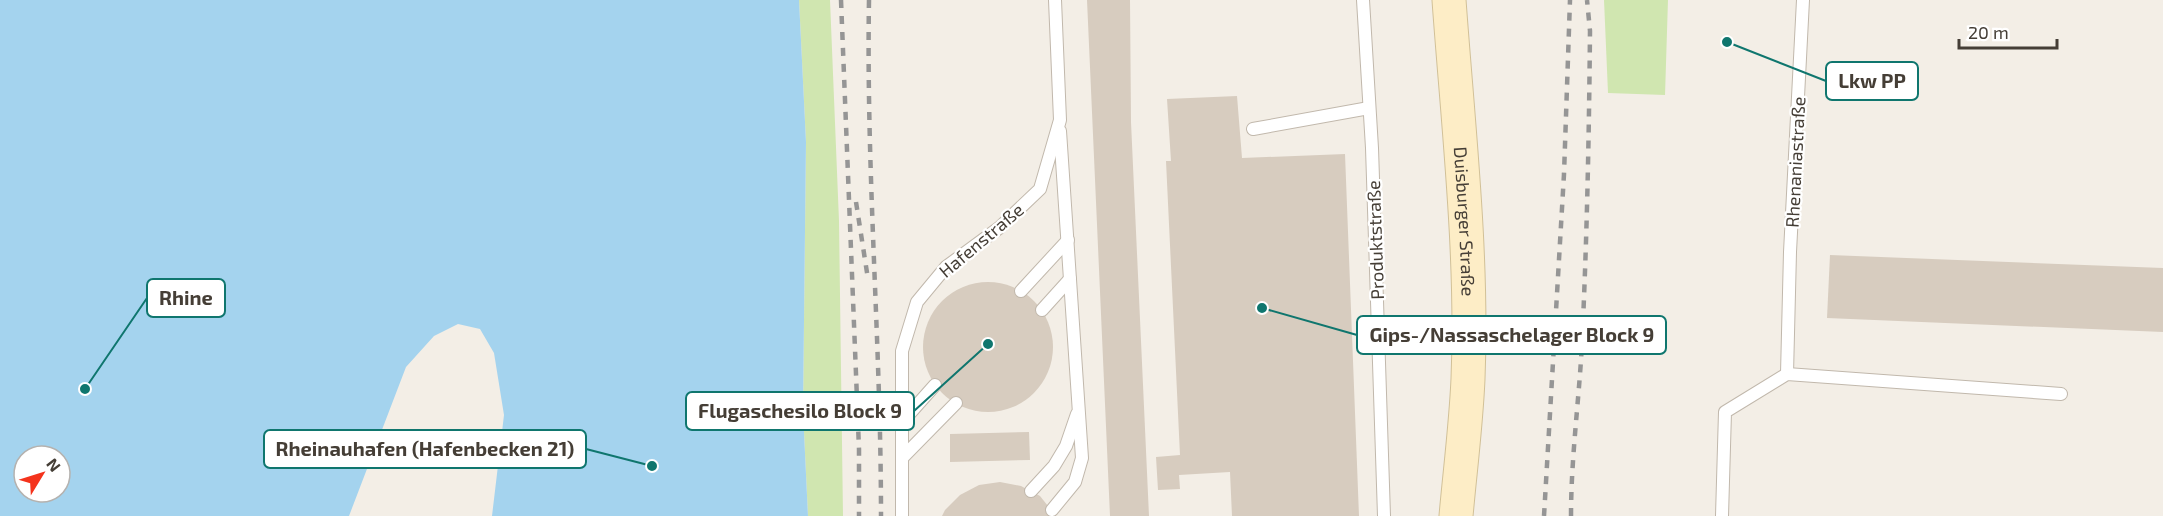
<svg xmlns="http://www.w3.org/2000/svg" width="2163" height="516" viewBox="0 0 2163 516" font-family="'Exo 2',sans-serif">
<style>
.green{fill:#d0e6b0}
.water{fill:#a4d3ee;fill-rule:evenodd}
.building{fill:#d7ccbf}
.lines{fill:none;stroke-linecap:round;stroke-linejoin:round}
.lane-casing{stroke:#c1b8ac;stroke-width:14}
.secondary-casing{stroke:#d1c097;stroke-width:35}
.lane{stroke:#fff;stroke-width:12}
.secondary{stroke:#fdedc6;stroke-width:33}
.rail{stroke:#959595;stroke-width:4.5;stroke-dasharray:8 8;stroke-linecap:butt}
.labels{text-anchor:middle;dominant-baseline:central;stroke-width:4.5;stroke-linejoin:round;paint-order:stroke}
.street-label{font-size:18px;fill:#453e36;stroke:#fff}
.leader{fill:none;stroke:#0f766e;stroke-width:2}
.callout-dot{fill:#0f766e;stroke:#fff;stroke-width:2}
.callout{fill:#fff;stroke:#0f766e;stroke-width:2}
.callout-label{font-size:20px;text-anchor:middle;font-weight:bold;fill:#453e36}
</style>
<rect width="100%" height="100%" fill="#f3eee6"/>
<!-- green -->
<g class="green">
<path d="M799,0H830L839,221L843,516H808L803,411L806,142Z"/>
<path d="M1604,0H1668L1665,95L1608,93Z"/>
</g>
<!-- water -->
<path class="water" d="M0,0H799L806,142L803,411L808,516H492L504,415L494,353L480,329L458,324L434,336L406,367L349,516H0ZM24,456H60V492H24Z"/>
<!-- building -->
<g class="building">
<path d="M1087,0H1130L1131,122L1149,516H1110Z"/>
<path d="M1237,96L1242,158L1345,154L1359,516H1232L1230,472L1179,475L1180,489L1158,490L1156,457L1180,455L1166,161H1171L1167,99Z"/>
<path d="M1830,255L2163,268V332L1827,318Z"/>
<circle cx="988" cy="347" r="65"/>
<path d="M1029,432L1030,460L950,462V434Z"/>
<path d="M1000,482L1021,486L1040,496L1056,516H942L945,510L960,495L979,485Z"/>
</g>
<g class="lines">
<!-- lane casing -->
<g class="lane-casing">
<g id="lane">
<path d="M1363,0L1372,148L1384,516"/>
<path d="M1253,129L1369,108"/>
<path d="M1021,291L1068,240"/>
<path d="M1042,310L1070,279"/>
<path d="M1787,374L1790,252L1803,0"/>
<path d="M902,422L935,385"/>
<path d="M902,458L956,403"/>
<path d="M1031,491L1054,466L1066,446L1077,414"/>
<path d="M1052,510L1075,482L1082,458L1060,131"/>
<path d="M902,516V351L917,302L946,267L999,228L1040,189L1060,120L1055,0"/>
<path d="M1722,516L1725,412L1787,374L2061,394"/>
</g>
</g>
<!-- secondary casing -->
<g class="secondary-casing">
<g id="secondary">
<path id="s1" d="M1449,0C1458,125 1473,254 1468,379C1466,425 1460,471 1456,516"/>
</g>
</g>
<!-- lane -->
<use href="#lane" class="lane"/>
<!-- secondary -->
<use href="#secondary" class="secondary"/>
<!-- rail -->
<g class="rail">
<path d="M841,0L859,449V516"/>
<path d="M869,0C866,172 881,344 881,516"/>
<path d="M856,202L868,279"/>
<path d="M1544,516L1564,174L1570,0"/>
<path d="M1571,516C1571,458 1579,401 1582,343C1587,239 1589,135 1590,31L1587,0"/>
</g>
</g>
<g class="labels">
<!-- street labels -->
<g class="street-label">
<text transform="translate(1795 162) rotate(-87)">Rhenaniastraße</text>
<text stroke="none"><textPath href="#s1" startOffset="222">Duisburger Straße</textPath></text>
<text transform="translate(981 240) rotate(-40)">Hafenstraße</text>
<text transform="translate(1375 240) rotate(-92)">Produktstraße</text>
</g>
</g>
<!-- callouts -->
<path class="leader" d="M1727 42L1826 81M85 389L147 298M1262 308L1357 335M988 344L914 411M652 466L586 449"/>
<g class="callout-dot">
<circle cx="1727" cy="42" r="6"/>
<circle cx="85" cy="389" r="6"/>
<circle cx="1262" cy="308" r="6"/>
<circle cx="988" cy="344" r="6"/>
<circle cx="652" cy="466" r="6"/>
</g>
<g class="callout">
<rect x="1826" y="62" width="92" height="38" rx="6"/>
<rect x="147" y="279" width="78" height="38" rx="6"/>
<rect x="1357" y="316" width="309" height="38" rx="6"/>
<rect x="686" y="392" width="228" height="38" rx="6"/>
<rect x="264" y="430" width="322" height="38" rx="6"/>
</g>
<g class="callout-label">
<text x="1872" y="88">Lkw PP</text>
<text x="186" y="305">Rhine</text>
<text x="1512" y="342">Gips-/Nassaschelager Block 9</text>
<text x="800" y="418">Flugaschesilo Block 9</text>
<text x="425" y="456">Rheinauhafen (Hafenbecken 21)</text>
</g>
<!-- north arrow -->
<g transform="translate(42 474) rotate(52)"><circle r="28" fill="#ffffff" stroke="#b5b2af" stroke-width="1.5"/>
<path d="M0-4.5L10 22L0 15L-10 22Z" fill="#f4331c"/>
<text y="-9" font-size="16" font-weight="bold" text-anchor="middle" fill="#453e36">N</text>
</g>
<!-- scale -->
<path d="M1959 39v9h98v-9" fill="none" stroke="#453e36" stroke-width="3"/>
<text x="1968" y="39" font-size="18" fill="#453e36" stroke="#ffffff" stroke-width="4.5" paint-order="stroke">20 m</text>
</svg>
